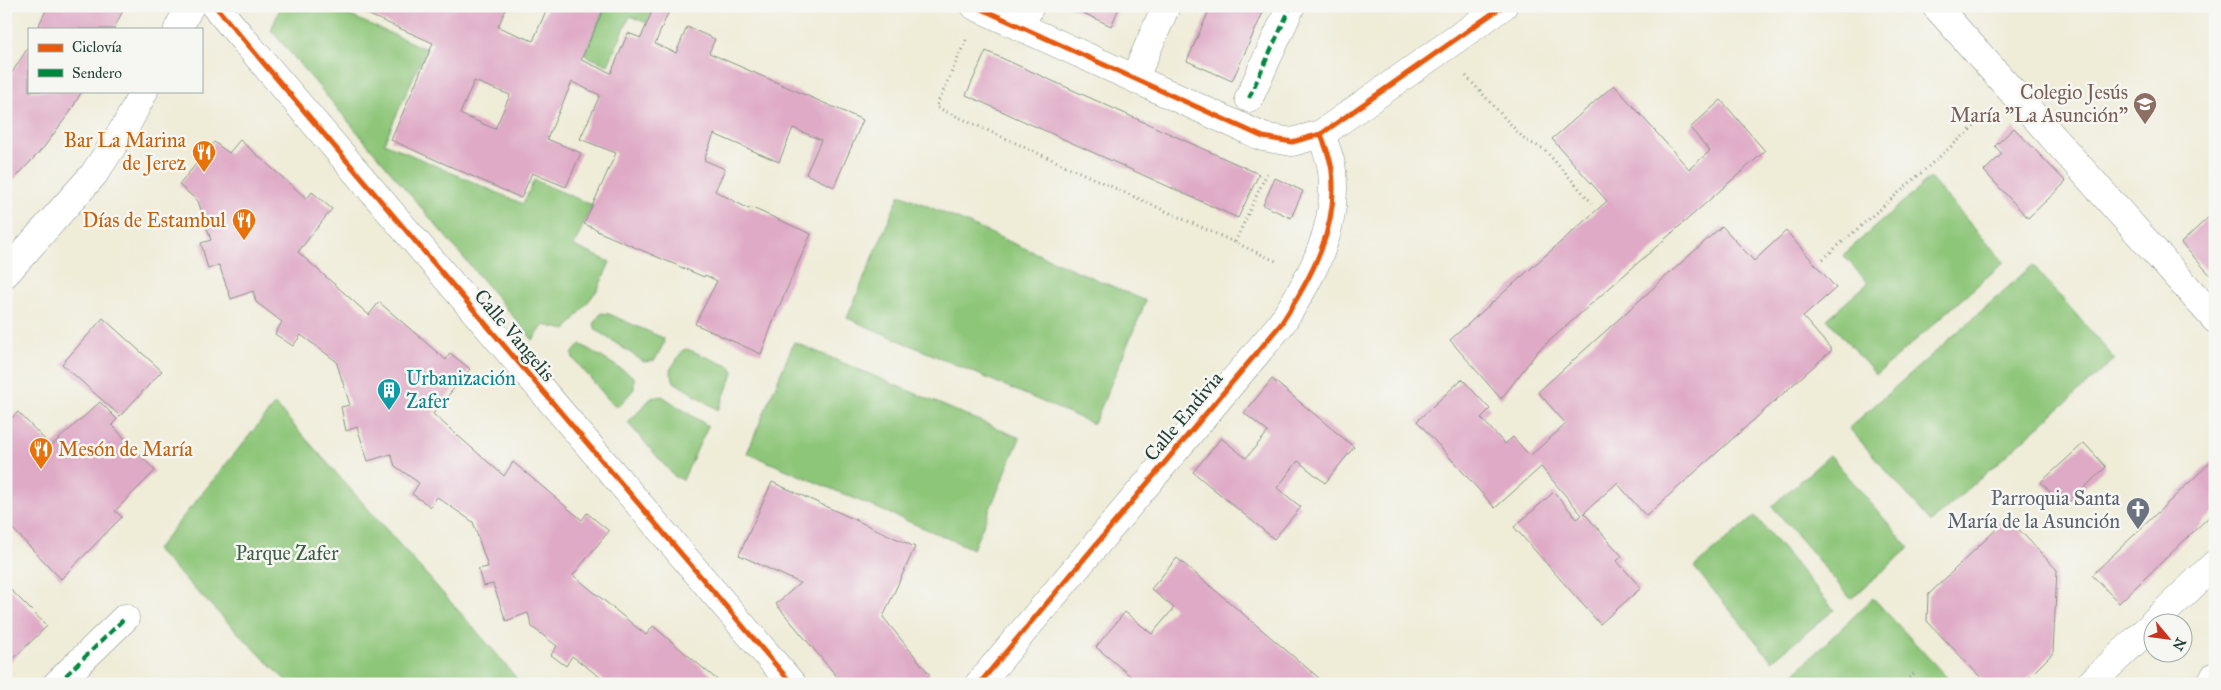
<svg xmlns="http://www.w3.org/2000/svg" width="2221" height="690" viewBox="0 0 2221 690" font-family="'IM FELL Great Primer',serif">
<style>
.green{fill:#8ec679;stroke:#568256}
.building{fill:#dfaac6;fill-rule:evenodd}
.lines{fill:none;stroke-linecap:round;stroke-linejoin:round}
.pedestrian-casing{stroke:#879486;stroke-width:29}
.minor-casing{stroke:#879486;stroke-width:29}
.tertiary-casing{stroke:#879486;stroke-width:29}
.path{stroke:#879486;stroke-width:3;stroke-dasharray:1 4;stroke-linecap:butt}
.pedestrian{stroke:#fff;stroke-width:28}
.minor{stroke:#fff;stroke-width:28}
.tertiary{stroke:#fff;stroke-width:28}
.quiet{stroke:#00873e;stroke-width:4;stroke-dasharray:8 4;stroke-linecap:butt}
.cycleway-casing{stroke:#f6f6f2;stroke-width:8}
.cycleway{stroke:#e8590c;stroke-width:5}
.labels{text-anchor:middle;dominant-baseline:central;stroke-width:5;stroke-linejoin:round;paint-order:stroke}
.education-label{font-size:20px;fill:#785e54;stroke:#f6f6f2;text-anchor:end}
.food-label{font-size:20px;fill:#c56008;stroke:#f6f6f2;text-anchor:end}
.street-label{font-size:20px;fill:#1f3d34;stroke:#f6f6f2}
.culture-label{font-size:20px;fill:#0d838f;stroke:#f6f6f2;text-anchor:start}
.worship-label{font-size:20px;fill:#5b616d;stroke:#f6f6f2;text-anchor:end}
.park-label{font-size:20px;fill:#3b5f45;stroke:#f6f6f2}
</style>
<rect width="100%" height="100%" fill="#f6f6f2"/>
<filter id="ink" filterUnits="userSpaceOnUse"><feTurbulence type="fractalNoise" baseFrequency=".02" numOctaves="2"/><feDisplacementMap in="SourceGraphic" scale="10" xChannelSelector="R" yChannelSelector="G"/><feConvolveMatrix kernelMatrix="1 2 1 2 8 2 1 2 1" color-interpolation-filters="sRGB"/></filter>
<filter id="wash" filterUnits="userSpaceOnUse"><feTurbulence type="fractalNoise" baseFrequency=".0096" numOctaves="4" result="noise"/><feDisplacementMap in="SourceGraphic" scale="20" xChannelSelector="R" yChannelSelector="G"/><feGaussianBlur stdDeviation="1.12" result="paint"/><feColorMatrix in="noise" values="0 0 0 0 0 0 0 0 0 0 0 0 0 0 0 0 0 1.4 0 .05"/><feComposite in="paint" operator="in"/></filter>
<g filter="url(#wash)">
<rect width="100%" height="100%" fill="#efecd8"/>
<!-- green -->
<g class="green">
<path d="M281,6H328L426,49L384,143L523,204L534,180L592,205L574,246L610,262L598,289L566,330L544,325L533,340L271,30Z"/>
<path d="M605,6H654L647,23L630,16L608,65L584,55Z"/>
<path d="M1930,178L2004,262L1876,375L1827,319L1868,283L1843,255Z"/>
<path d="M900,194L1146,301L1094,424L847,318Z"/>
<path d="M2033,265L2115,359L1931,522L1849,428Z"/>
<path d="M601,313L609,314L663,338L664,343L655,360L644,362L596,330L594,324Z"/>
<path d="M794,342L1020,438L973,549L747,453Z"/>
<path d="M580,344L634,377V389L619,406H614L573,358L572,354Z"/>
<path d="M687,349L731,367L734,372L718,410L674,382L670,370L683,350Z"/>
<path d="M662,396L708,426L683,480L674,476L628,423L651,398Z"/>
<path d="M275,404L495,652L521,684H289L156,550Z"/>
<path d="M1830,455L1909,548L1851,599L1772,506Z"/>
<path d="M1755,516L1834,610L1772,661L1694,567Z"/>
<path d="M1873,598L1953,684H1783Z"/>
</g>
<g id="blocks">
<!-- building -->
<g class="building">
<path d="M48,6H125L114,29H37Z"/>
<path d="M349,6H507L498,27L533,41L548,6H605L581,60L611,73L628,33L641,38L654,6H671L655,44L676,53L687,27L715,39L709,53L863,120L834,187L806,174L821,140L793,128L779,162L714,134L704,160L725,169L715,191L749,209L750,207L811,234L778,309L761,354L695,324L717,281L705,275L704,277L597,231L598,230L584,224L616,153L580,139L600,95L572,82L547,139L581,153L566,187L532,173L521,198L391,140L433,43ZM474,81L510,95L495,129L460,114Z"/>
<path d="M1068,6H1120L1111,26Z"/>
<path d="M1211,6H1266L1232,81L1187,61Z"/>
<path d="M29,46V91H82L70,112L44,147L6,188V82Z"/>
<path d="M986,51L1259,174L1238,218L966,95Z"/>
<path d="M1614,85L1689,169L1710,151L1690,128L1721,100L1765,151L1539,350L1501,399L1450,340L1607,201L1552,139Z"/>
<path d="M2014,128L2066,182L2028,218L1984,171L2002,154L1995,146Z"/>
<path d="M240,140L307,199L312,192L332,209L298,252L369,315L379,302L446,360L450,353L470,369L433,414L504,476L513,462L582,520L587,513L609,531L573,575L646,635L653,626L722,684H609L572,656L566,666L551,655L557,646L532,627L528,613L506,621L493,584L483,586L478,569L488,567L473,522L437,497L431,507L412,494L419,483L395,466L391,454L368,461L357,427L346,431L341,407L350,405L336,361L301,335L293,346L275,334L282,322L256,302L253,291L231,299L219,265L208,269L201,243L211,240L198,201L179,185L214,142L229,153Z"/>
<path d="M1275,178L1303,191L1291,218L1263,205Z"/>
<path d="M2215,211V280L2181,243Z"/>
<path d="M1722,226L1754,261L1786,231L1836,288L1803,317L1832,350L1646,516L1617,483L1584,513L1622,556L1617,561L1641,588L1600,624L1514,527L1554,492L1577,519L1582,515L1541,467L1495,508L1417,421L1462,379L1490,409L1481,418L1505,444L1513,437L1530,456L1566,424L1538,392Z"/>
<path d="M103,318L162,371L120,416L62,364Z"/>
<path d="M1272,379L1354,447L1325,483L1298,461L1277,488L1301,507L1274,539L1193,472L1221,438L1246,458L1268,432L1244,413Z"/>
<path d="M100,402L117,419L112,425L155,471L115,511L122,517L61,579L6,522V423L18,412L51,446Z"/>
<path d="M2084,443L2106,467L2064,507L2041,482Z"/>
<path d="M2215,458V511L2119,603L2092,575Z"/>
<path d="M772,482L915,547L883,617L930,675L920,684H843L776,604L800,583L739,555Z"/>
<path d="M2008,518L2057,570L2053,653L2022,684H1987L1927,621L1928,595Z"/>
<path d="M1177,558L1326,684H1140L1096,647L1125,612L1152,634L1174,608L1151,589Z"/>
<path d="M6,585L47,626L6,666Z"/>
</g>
</g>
</g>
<g filter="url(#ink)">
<use href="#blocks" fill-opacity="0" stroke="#879486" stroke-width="1"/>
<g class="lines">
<!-- pedestrian casing -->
<g class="pedestrian-casing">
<path id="pedestrian" d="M1249,98L1291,6"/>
</g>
<!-- minor casing -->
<g class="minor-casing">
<g id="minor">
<path d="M215,6L792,684"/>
<path d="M975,6L1263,137L1292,142L1321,134L1503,6"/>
<path d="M1936,6L2215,319"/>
<path d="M1020,27L1030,6"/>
<path d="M1135,77L1166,6"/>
<path d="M57,684L125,618"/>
<path d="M979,684L1281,324C1311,278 1339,228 1332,171C1331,159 1325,146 1321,134"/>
</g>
</g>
<!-- tertiary casing -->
<g class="tertiary-casing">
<g id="tertiary">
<path d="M178,29L190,6"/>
<path d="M6,273L94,174L127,124L144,91"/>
<path d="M2154,622L2215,564"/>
<path d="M2090,684L2154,623"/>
<path d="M2211,684L2215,676"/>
</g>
</g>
<!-- path -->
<g class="path">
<path d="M966,40L936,107L1278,262"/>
<path d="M1466,76L1525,140L1544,149L1592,203"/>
<path d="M1235,242L1267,173"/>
<path d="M1823,259L1986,116"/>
<path d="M1901,684L1915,673"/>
</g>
<!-- pedestrian -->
<use href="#pedestrian" class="pedestrian"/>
<!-- minor -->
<use href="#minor" class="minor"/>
<!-- tertiary -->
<use href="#tertiary" class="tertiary"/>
<!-- quiet -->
<g class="quiet">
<path d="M1249,98L1291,6"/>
<path d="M57,684L125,618"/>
</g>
<!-- cycleway casing -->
<g class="cycleway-casing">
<g id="cycleway">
<path d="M215,6L792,684"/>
<path d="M975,6L1263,137L1292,142L1321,134L1503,6"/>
<path d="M979,684L1281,324C1311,278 1339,228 1332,171C1331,159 1325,146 1321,134"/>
</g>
</g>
<!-- cycleway -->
<use href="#cycleway" class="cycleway"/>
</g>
</g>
<!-- icons -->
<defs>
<g id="school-pin" transform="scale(1.25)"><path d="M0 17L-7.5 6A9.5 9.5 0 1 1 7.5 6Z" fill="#8d6e63" stroke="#f6f6f2"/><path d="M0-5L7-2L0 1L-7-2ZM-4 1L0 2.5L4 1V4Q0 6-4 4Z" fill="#fff"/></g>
<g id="restaurant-pin" transform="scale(1.25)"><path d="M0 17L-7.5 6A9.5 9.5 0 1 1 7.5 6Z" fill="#e8710a" stroke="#f6f6f2"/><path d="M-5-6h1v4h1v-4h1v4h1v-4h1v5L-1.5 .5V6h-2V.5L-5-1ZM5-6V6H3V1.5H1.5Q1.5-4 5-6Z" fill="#fff"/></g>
<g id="building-pin" transform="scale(1.25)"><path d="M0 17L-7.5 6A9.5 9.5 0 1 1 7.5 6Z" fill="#0f9aa8" stroke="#f6f6f2"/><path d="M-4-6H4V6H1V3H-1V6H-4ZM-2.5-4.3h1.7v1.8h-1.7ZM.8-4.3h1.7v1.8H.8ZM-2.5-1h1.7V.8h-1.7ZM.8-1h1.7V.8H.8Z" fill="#fff"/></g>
<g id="church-pin" transform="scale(1.25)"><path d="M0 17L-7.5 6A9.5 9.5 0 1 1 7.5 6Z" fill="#6b7280" stroke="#f6f6f2"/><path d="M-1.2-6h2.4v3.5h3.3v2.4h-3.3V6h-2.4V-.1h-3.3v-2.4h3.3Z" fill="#fff"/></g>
</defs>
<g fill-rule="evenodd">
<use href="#school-pin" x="2145" y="104"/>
<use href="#restaurant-pin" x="204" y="152"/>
<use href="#restaurant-pin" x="244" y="220"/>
<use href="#building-pin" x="389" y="390"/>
<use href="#restaurant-pin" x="41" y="449"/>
<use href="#church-pin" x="2138" y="509"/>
</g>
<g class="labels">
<!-- education labels -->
<g class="education-label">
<text x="2128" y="92">Colegio Jesús<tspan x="2128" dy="23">María "La Asunción"</tspan></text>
</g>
<!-- food labels -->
<g class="food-label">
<text x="186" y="140">Bar La Marina<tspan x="186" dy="23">de Jerez</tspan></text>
<text x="226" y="220">Días de Estambul</text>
<text x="58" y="449" text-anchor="start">Mesón de María</text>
</g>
<!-- street labels -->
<g class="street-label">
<text transform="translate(515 335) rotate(50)">Calle Vangelis</text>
<text transform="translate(1183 416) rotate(-50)">Calle Endivia</text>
</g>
<!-- culture labels -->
<g class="culture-label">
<text x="406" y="378">Urbanización<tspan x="406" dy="23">Zafer</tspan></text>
</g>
<!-- worship labels -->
<g class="worship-label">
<text x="2120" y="498">Parroquia Santa<tspan x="2120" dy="23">María de la Asunción</tspan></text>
</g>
<!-- park labels -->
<g class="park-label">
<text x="287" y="553">Parque Zafer</text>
</g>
</g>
<!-- margin -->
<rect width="2221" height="690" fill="none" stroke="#f6f6f2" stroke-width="25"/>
<!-- legend -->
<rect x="28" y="28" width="175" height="65" fill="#f6f6f2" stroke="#a0aca6"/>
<rect x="38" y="44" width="25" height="8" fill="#e8590c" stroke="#a0aca6"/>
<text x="72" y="52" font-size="15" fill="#1f3d34">Ciclovía</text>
<rect x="38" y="69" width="25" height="8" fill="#00873e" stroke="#a0aca6"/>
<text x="72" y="78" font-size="15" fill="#1f3d34">Sendero</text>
<!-- north arrow -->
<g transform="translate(2168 638) rotate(119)"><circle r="24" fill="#f6f6f2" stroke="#a0aca6"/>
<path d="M0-4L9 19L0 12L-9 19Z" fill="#c8321e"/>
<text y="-8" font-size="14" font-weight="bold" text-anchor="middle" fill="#1f3d34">N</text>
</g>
</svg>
